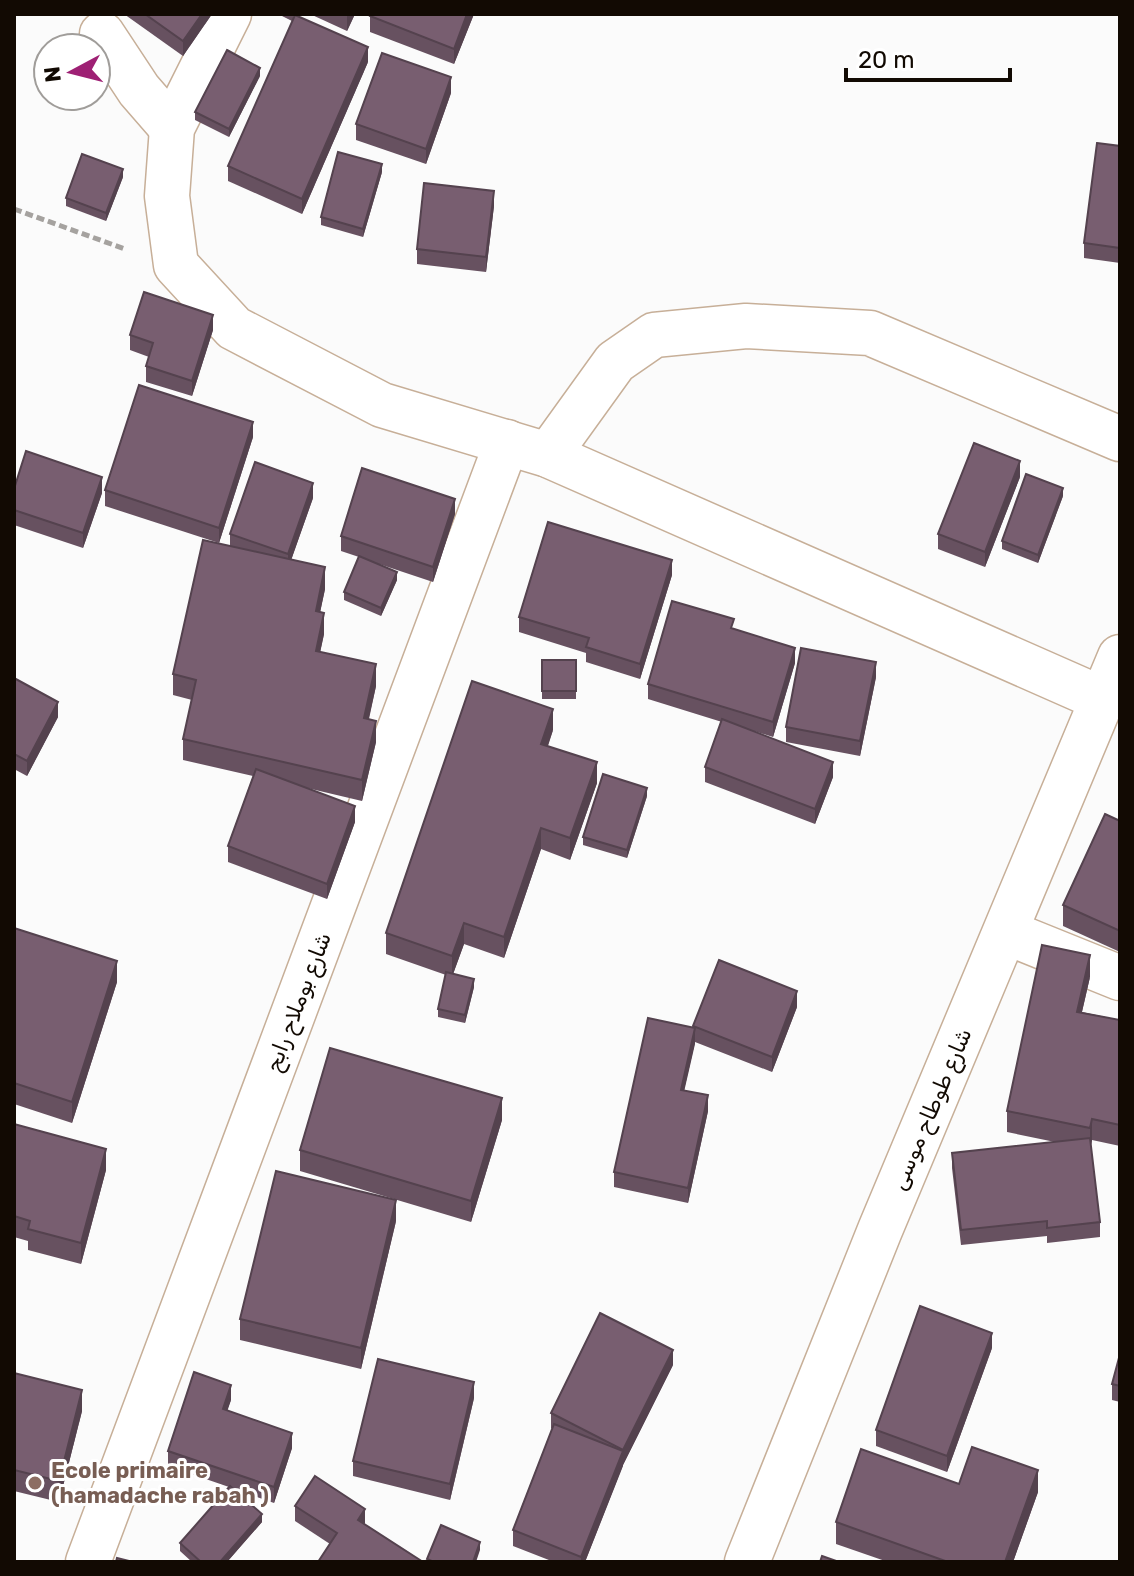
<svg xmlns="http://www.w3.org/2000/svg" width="1134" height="1576" viewBox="0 0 1134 1576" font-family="Rubik,Cairo,sans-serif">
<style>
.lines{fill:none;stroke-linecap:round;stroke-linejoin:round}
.street-casing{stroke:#c7af98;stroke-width:47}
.path{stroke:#a5a29f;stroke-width:5;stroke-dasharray:8 4;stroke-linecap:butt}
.street{stroke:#fff;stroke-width:44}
.wall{fill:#675160}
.shaded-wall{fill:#54424e}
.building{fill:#785e70;stroke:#54424e;stroke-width:2}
.education-dot{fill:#8d6e63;stroke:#fff;stroke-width:3}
.labels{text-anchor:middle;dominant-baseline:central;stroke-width:6;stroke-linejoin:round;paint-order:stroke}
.street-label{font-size:22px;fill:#120a03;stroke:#fff}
.education-label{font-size:22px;font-weight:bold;fill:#785e54;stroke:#fff;text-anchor:start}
</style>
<rect width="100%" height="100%" fill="#fbfbfb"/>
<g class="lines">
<!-- street casing -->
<g class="street-casing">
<g id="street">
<path d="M229,14L172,128L167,196L176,265L234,328L382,405L548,455L1102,699"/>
<path d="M102,34L139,90L172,128"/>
<path d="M548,455L615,362L654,335L746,326L870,333L1120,439"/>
<path d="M1006,932L1120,978"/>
<path d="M88,1562L507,442"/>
<path d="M747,1562L880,1230L1120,657"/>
</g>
</g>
<!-- path -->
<path class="path" d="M14,209L125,249"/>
<!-- street -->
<use href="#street" class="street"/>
</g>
<!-- wall -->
<g class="wall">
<path d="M124,14H212L183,56Z"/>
<path d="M278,14H295L292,21Z"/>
<path d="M310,14H355L347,31Z"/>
<path d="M474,14L454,64L370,32V16Z"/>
<path d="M368,62L302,214L228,181V166Z"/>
<path d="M260,76L229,137L195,120V112Z"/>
<path d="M451,93L426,164L356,140V124Z"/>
<path d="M1120,146V263L1084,258V243Z"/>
<path d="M382,172L363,237L321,225V217Z"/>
<path d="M123,177L106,221L66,206V198Z"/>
<path d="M494,206L486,272L417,264V249Z"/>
<path d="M213,330L192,396L146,382V366L149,357L130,350V335Z"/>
<path d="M253,437L219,543L105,506V490Z"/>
<path d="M1020,477L985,567L938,549V534Z"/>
<path d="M14,489L102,493L83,548L14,525Z"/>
<path d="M1063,496L1038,563L1002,549V541Z"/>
<path d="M313,498L291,560L325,589L320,612L324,634L320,652L376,686L369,719L376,742L362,801L307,788L355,822L327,899L228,862V846L253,776L183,760V739L192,700L173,695V674L230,546V534Z"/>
<path d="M455,514L433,582L379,564L397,580L381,616L344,600V592L359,557L341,551V536Z"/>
<path d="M672,575L640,679L586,662V653L519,632V617Z"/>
<path d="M734,629L795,663L773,737L754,731L833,777L815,824L705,782V767L722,722L648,699V684Z"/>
<rect x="542" y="660" width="34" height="39"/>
<path d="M876,677L860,756L786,742V727Z"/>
<path d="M14,678L58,717L27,776L14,769Z"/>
<path d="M553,730L548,746L597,783L570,860L541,849L504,958L464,944L453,974L474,987L465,1023L438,1017V1009L446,975L386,954V933Z"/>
<path d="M647,796L627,858L583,845V837Z"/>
<path d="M1120,821V952L1063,926V905Z"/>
<path d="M14,928L117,982L72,1123L14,1104Z"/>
<path d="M1090,977L1082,1012L1120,1020V1146L1092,1140L1091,1145L1100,1222V1237L1047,1243V1236L961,1245L952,1168V1153L1055,1142L1007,1132V1111Z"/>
<path d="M797,1007L772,1072L695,1042L684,1090L708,1111L688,1203L614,1187V1172L693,1026Z"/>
<path d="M502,1120L471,1222L300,1171V1150Z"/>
<path d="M14,1124L106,1170L81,1264L28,1250V1241L14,1237Z"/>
<path d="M396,1221L361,1369L240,1340V1319Z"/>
<path d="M992,1348L947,1472L876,1446V1430Z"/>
<path d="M1120,1354V1402L1112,1400V1384Z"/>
<path d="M673,1365L623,1465L585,1562H554L513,1546V1530L552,1429L551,1428V1413Z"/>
<path d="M14,1373L82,1411L59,1502L14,1491Z"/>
<path d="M474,1398L450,1500L353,1476V1461Z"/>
<path d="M231,1400L227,1410L292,1448L274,1503L234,1489L262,1522L227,1562H192L180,1551V1543L229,1487L168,1466V1451Z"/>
<path d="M959,1484L1038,1492L1013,1562H888L836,1544V1522Z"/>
<path d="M295,1506L365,1509L330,1544L295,1521Z"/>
</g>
<!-- shaded-wall -->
<g class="shaded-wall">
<path d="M202,14H212L183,56V41Z"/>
<path d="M348,14H355L347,31V16Z"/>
<path d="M467,14H474L454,64V49Z"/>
<path d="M368,47V62L302,214V199Z"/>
<path d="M260,68V76L229,137V129Z"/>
<path d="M451,77V93L426,164V149Z"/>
<path d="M382,164V172L363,237V229Z"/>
<path d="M123,169V177L106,221V213Z"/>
<path d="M494,191V206L486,272V257Z"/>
<path d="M213,315V330L192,396V381Z"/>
<path d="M253,422V437L219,543V528Z"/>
<path d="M1020,461V477L985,567V552Z"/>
<path d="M102,477V493L83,548V533Z"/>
<path d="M313,483V498L288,569V554Z"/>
<path d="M1063,488V496L1038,563V555Z"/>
<path d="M455,499V514L433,582V567Z"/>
<path d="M672,560V575L640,679V664Z"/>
<path d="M325,567V589L316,632V611Z"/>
<path d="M397,572V580L381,616V608Z"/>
<path d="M324,613V634L316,672V651Z"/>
<path d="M795,648V663L773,737V722Z"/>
<path d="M876,662V677L860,756V741Z"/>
<path d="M376,664V686L364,739V718Z"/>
<path d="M58,702V717L27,776V761Z"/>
<path d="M553,709V730L541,765V744Z"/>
<path d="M376,721V742L362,801V780Z"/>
<path d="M597,762V783L570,860V838Z"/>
<path d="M833,762V777L815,824V809Z"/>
<path d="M647,788V796L627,858V850Z"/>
<path d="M355,806V822L327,899V884Z"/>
<path d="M541,828V849L504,958V937Z"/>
<path d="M464,923V944L452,977V956Z"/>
<path d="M1090,955V977L1077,1033V1012Z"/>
<path d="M117,961V982L72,1123V1102Z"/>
<path d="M474,979V987L465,1023V1015Z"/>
<path d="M797,991V1007L772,1072V1057Z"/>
<path d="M695,1028V1044L681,1105V1090Z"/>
<path d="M708,1095V1111L688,1203V1188Z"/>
<path d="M502,1098V1120L471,1222V1201Z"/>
<path d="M1092,1119V1140L1090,1149V1128Z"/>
<path d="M106,1149V1170L81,1264V1243Z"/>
<path d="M396,1200V1221L361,1369V1348Z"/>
<path d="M992,1333V1348L947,1472V1456Z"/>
<path d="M673,1350V1365L623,1465V1450Z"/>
<path d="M474,1382V1398L450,1500V1484Z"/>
<path d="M231,1385V1400L223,1424V1409Z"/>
<path d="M82,1390V1411L59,1502V1481Z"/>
<path d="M292,1433V1448L274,1503V1487Z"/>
<path d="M623,1451V1466L585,1562H581V1557Z"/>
<path d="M1038,1470V1492L1013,1562H1005Z"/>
<path d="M365,1509V1524L358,1520Z"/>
<path d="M262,1514V1522L227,1562H220Z"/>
<path d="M480,1542V1550L476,1562H473Z"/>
</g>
<!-- building -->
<g class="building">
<path d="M145,14H202L183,41Z"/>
<path d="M371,14H467L454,49L370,16Z"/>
<path d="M295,15L368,47L302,199L228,166Z"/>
<path d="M227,50L260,68L229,129L195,112Z"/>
<path d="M382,53L451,77L426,149L356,124Z"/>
<path d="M1097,143L1120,146V248L1084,243Z"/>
<path d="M338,152L382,164L363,229L321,217Z"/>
<path d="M82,154L123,169L106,213L66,198Z"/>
<path d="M424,183L494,191L486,257L417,249Z"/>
<path d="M144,292L213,315L192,381L146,366L153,343L130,335Z"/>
<path d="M139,385L253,422L219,528L105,490Z"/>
<path d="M974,443L1020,461L985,552L938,534Z"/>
<path d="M26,451L102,477L83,533L14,510V489Z"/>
<path d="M255,462L313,483L288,554L230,534Z"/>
<path d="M362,468L455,499L433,567L341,536Z"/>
<path d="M1026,474L1063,488L1038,555L1002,541Z"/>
<path d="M548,522L672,560L640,664L586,647L589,638L519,617Z"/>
<path d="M203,540L325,567L316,611L324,613L316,651L376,664L364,718L376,721L362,780L183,739L196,680L173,674Z"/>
<path d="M359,556L397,572L381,608L344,592Z"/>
<path d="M672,601L734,619L731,628L795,648L773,722L648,684Z"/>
<path d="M801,648L876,662L860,741L786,727Z"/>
<rect x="542" y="660" width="34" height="31"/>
<path d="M14,678L58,702L27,761L14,754Z"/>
<path d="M472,681L553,709L541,744L597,762L570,838L541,828L504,937L464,923L452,956L386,933Z"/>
<path d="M722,719L833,762L815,809L705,767Z"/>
<path d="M256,769L355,806L327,884L228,846Z"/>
<path d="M603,774L647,788L627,850L583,837Z"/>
<path d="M1105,814L1120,821V931L1063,905Z"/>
<path d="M14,928L117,961L72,1102L14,1083Z"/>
<path d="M1042,945L1090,955L1077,1012L1120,1020V1125L1092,1119L1090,1128L1007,1111Z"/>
<path d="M719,960L797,991L772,1057L693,1026Z"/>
<path d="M446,972L474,979L465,1015L438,1009Z"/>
<path d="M648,1018L695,1028L681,1090L708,1095L688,1188L614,1172Z"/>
<path d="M330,1048L502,1098L471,1201L300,1150Z"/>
<path d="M14,1124L106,1149L81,1243L28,1229L30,1221L14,1216Z"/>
<path d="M1090,1138L1100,1222L1047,1228V1221L961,1230L952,1153Z"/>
<path d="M276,1171L396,1200L361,1348L240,1319Z"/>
<path d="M920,1306L992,1333L947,1456L876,1430Z"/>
<path d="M600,1313L673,1350L623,1450L551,1413Z"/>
<path d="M1120,1354V1386L1112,1384Z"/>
<path d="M378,1359L474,1382L450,1484L353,1461Z"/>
<path d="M194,1372L231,1385L223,1409L292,1433L274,1487L168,1451Z"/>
<path d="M14,1373L82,1390L59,1481L14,1470Z"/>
<path d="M554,1424L623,1451L581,1557L513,1530Z"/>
<path d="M972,1447L1038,1470L1005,1562H948L836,1522L861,1449L959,1484Z"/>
<path d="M315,1476L365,1509L358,1520L423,1562H318L337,1533L295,1506Z"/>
<path d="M230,1486L262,1514L220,1562H201L180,1543Z"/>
<path d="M441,1525L480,1542L473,1562H434L427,1559Z"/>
<path d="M822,1556L839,1562H820Z"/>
<path d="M117,1558L133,1562H116Z"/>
</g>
<!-- markers -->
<circle class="education-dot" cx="35" cy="1483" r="8"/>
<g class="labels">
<!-- street labels -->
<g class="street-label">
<text transform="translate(298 1002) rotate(-69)">شارع بوملاح رابح</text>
<text transform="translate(931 1109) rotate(-67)">شارع طوطاح موسى</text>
</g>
<!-- education labels -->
<g class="education-label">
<text x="51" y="1470">Ecole primaire<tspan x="51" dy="25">(hamadache rabah )</tspan></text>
</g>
</g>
<!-- border -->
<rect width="1134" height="1576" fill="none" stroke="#120a03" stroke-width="32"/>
<!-- north arrow -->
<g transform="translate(72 72) rotate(263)"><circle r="38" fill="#ffffff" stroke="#a09d9a" stroke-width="2"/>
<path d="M0-6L14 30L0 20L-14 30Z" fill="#9e2074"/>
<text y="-12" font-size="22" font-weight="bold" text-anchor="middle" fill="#120a03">N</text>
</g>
<!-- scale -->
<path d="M846 68v12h164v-12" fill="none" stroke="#120a03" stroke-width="4"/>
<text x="858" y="68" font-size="24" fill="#120a03" stroke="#ffffff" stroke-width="6" paint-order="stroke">20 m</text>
</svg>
